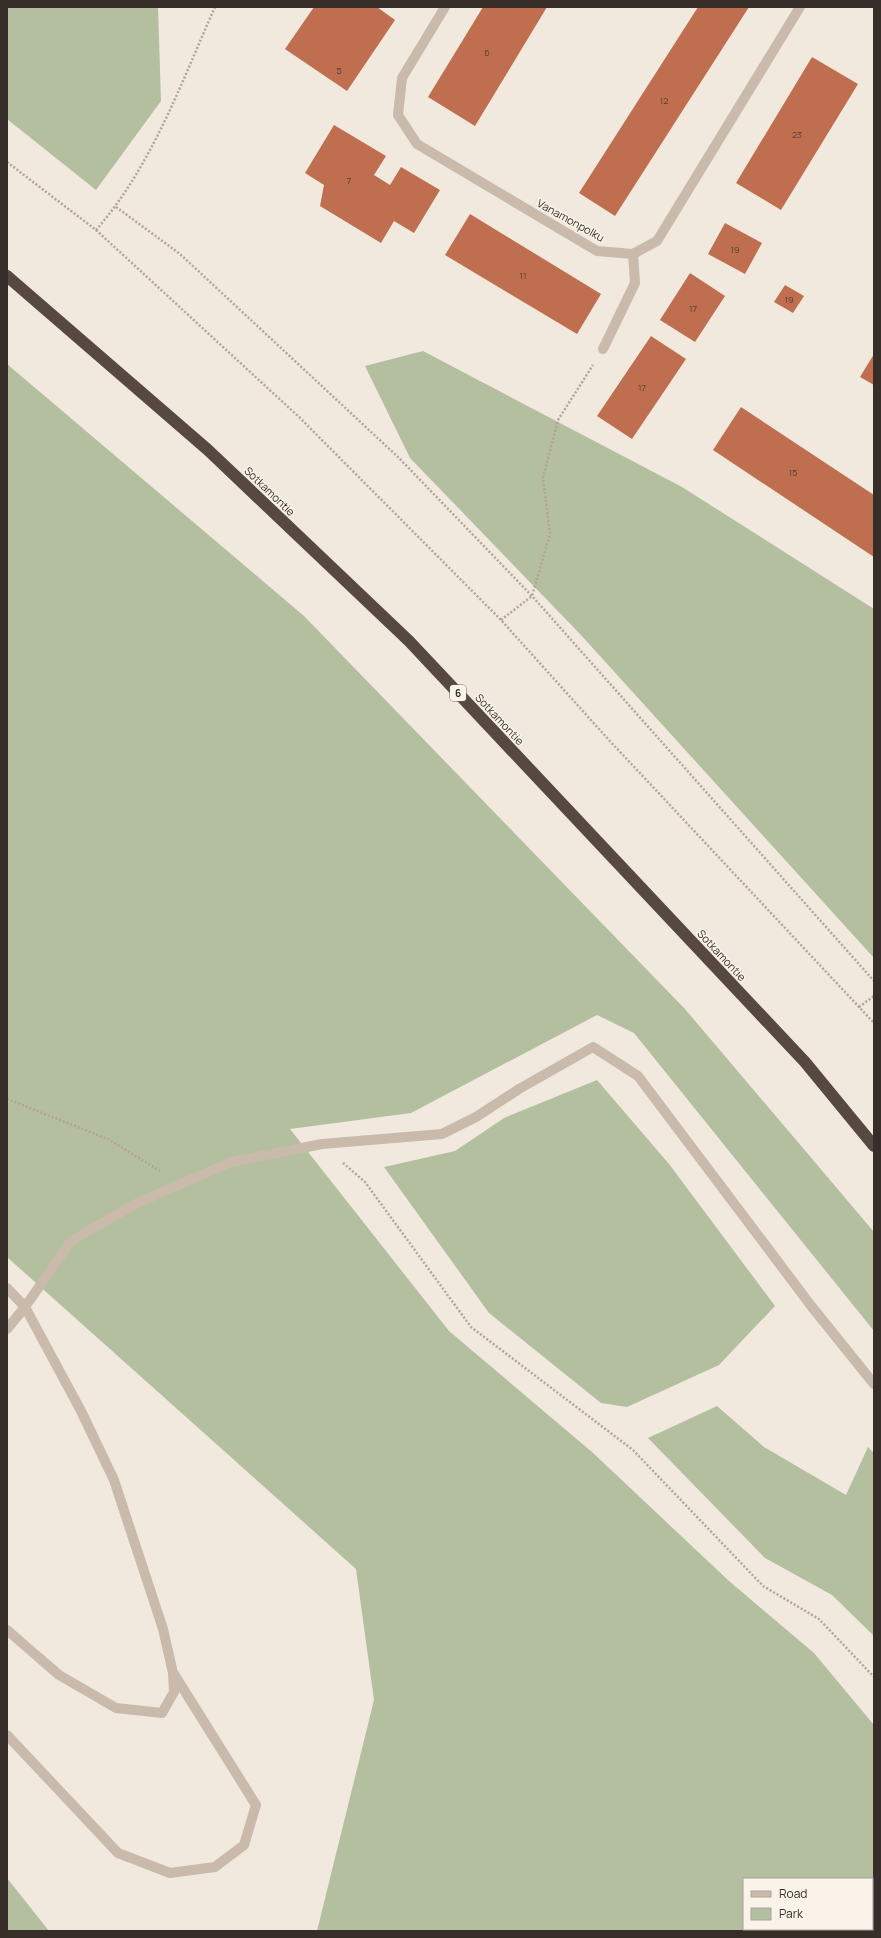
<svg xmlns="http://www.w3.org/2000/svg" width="881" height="1938" viewBox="0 0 881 1938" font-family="Manrope,sans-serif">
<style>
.green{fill:#b3bf9f;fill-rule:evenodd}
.building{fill:#bf6f4f}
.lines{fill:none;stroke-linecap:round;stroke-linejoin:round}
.path{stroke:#b4a495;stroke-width:2.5;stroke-dasharray:2 2;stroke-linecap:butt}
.minor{stroke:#c9baab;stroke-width:10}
.highway{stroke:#574941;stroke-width:12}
.labels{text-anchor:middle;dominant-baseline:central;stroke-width:3;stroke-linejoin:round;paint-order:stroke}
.number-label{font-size:9px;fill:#593e32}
.shield{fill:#f9f3ea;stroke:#716963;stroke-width:1}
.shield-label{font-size:10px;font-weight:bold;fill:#372e29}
.street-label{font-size:11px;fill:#372e29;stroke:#f9f3ea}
</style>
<rect width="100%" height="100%" fill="#f1e9de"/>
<!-- green -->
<g class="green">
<path d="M7,7H158L161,101L96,190L7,119Z"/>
<path d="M423,351L682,487L874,609V958L580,634L410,458L365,366Z"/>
<path d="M7,364L304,616L685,1009L874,1232V1331L634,1033L597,1015L411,1113L290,1129L449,1331L592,1452L729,1581L814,1653L874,1725V1931H317L374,1700L356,1569L7,1257ZM744,1879H872V1929H744Z"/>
<path d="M597,1080L669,1164L775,1306L719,1365L627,1407L601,1403L489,1313L384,1167L455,1151L504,1118Z"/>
<path d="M717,1406L764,1447L846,1495L868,1447L874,1453V1636L832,1595L765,1558L648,1438Z"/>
<path d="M7,1878L49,1931H7Z"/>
</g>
<!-- building -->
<g class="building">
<path d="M314,7H377L395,20L347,91L285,49Z"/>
<path d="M483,7H547L475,126L428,97Z"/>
<path d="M698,7H749L615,216L579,193Z"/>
<path d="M812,57L858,84L781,210L736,183Z"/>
<path d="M334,125L386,156L374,175L390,185L401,167L440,190L414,233L394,221L381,243L320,206L324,185L305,173Z"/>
<path d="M470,214L601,294L577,334L445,255Z"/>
<path d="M725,223L762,243L745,274L708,254Z"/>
<path d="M690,273L725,296L695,342L660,320Z"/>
<path d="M785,285L804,296L793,313L774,302Z"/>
<path d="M651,336L686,359L632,439L597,416Z"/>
<path d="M874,354V385L860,377Z"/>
<path d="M741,407L874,495V557L713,450Z"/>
</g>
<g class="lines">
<!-- path -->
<g class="path">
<path d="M7,162L96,230L299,417L501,620L608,739L874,1023"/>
<path d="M116,207L180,254L398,457L532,596L874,981"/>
<path d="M96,230C152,166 181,83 215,7"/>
<path d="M501,620L532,596L550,534L543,478L558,420L593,365"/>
<path d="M859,1007L874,996"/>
<path d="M7,1099L108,1139L160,1171"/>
<path d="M343,1163L365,1182L471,1327L633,1450L763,1586L819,1619L874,1677"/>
</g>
<!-- minor -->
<g class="minor">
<path d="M445,7L402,78L398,115L417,144L597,251L633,254L657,241L800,7"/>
<path d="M603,349L635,283L633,254"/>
<path d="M7,1288L25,1307L81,1411L114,1480L163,1629L173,1673L174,1692L162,1713L116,1708L59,1675L7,1630"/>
<path d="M7,1329L25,1307L71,1241L135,1204L231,1162L322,1144L442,1134L476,1117L519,1089L593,1047L638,1076L812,1307L874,1384"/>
<path d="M7,1735L118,1853L170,1873L215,1867L244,1845L256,1805L174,1674"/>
</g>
<!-- highway -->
<path class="highway" d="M7,276L208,450L409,641L805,1062L874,1146"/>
</g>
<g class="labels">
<!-- number labels -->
<g class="number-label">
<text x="487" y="52">6</text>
<text x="339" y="70">5</text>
<text x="664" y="100">12</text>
<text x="797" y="134">23</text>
<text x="349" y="180">7</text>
<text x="735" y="249">19</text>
<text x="523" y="275">11</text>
<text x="789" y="299">19</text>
<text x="693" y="308">17</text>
<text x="642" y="387">17</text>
<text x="793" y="472">15</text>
</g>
<!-- shield labels -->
<rect class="shield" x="450" y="685" width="16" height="16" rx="3"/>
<g class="shield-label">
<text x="458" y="693">6</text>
</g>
<!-- street labels -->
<g class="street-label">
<text transform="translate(571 220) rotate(29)">Vanamonpolku</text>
<text transform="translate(270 491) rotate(44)">Sotkamontie</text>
<text transform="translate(500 719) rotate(47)">Sotkamontie</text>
<text transform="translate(722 955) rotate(47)">Sotkamontie</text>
</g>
</g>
<!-- border -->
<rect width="881" height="1938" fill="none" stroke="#372e29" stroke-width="16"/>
<!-- legend -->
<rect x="743" y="1878" width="130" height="52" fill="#f9f3ea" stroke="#aba49d"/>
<rect x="751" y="1891" width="20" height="6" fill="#c9baab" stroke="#aba49d"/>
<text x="779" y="1898" font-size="12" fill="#372e29">Road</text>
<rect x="751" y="1908" width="20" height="12" fill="#b3bf9f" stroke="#aba49d"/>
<text x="779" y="1918" font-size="12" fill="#372e29">Park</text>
</svg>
